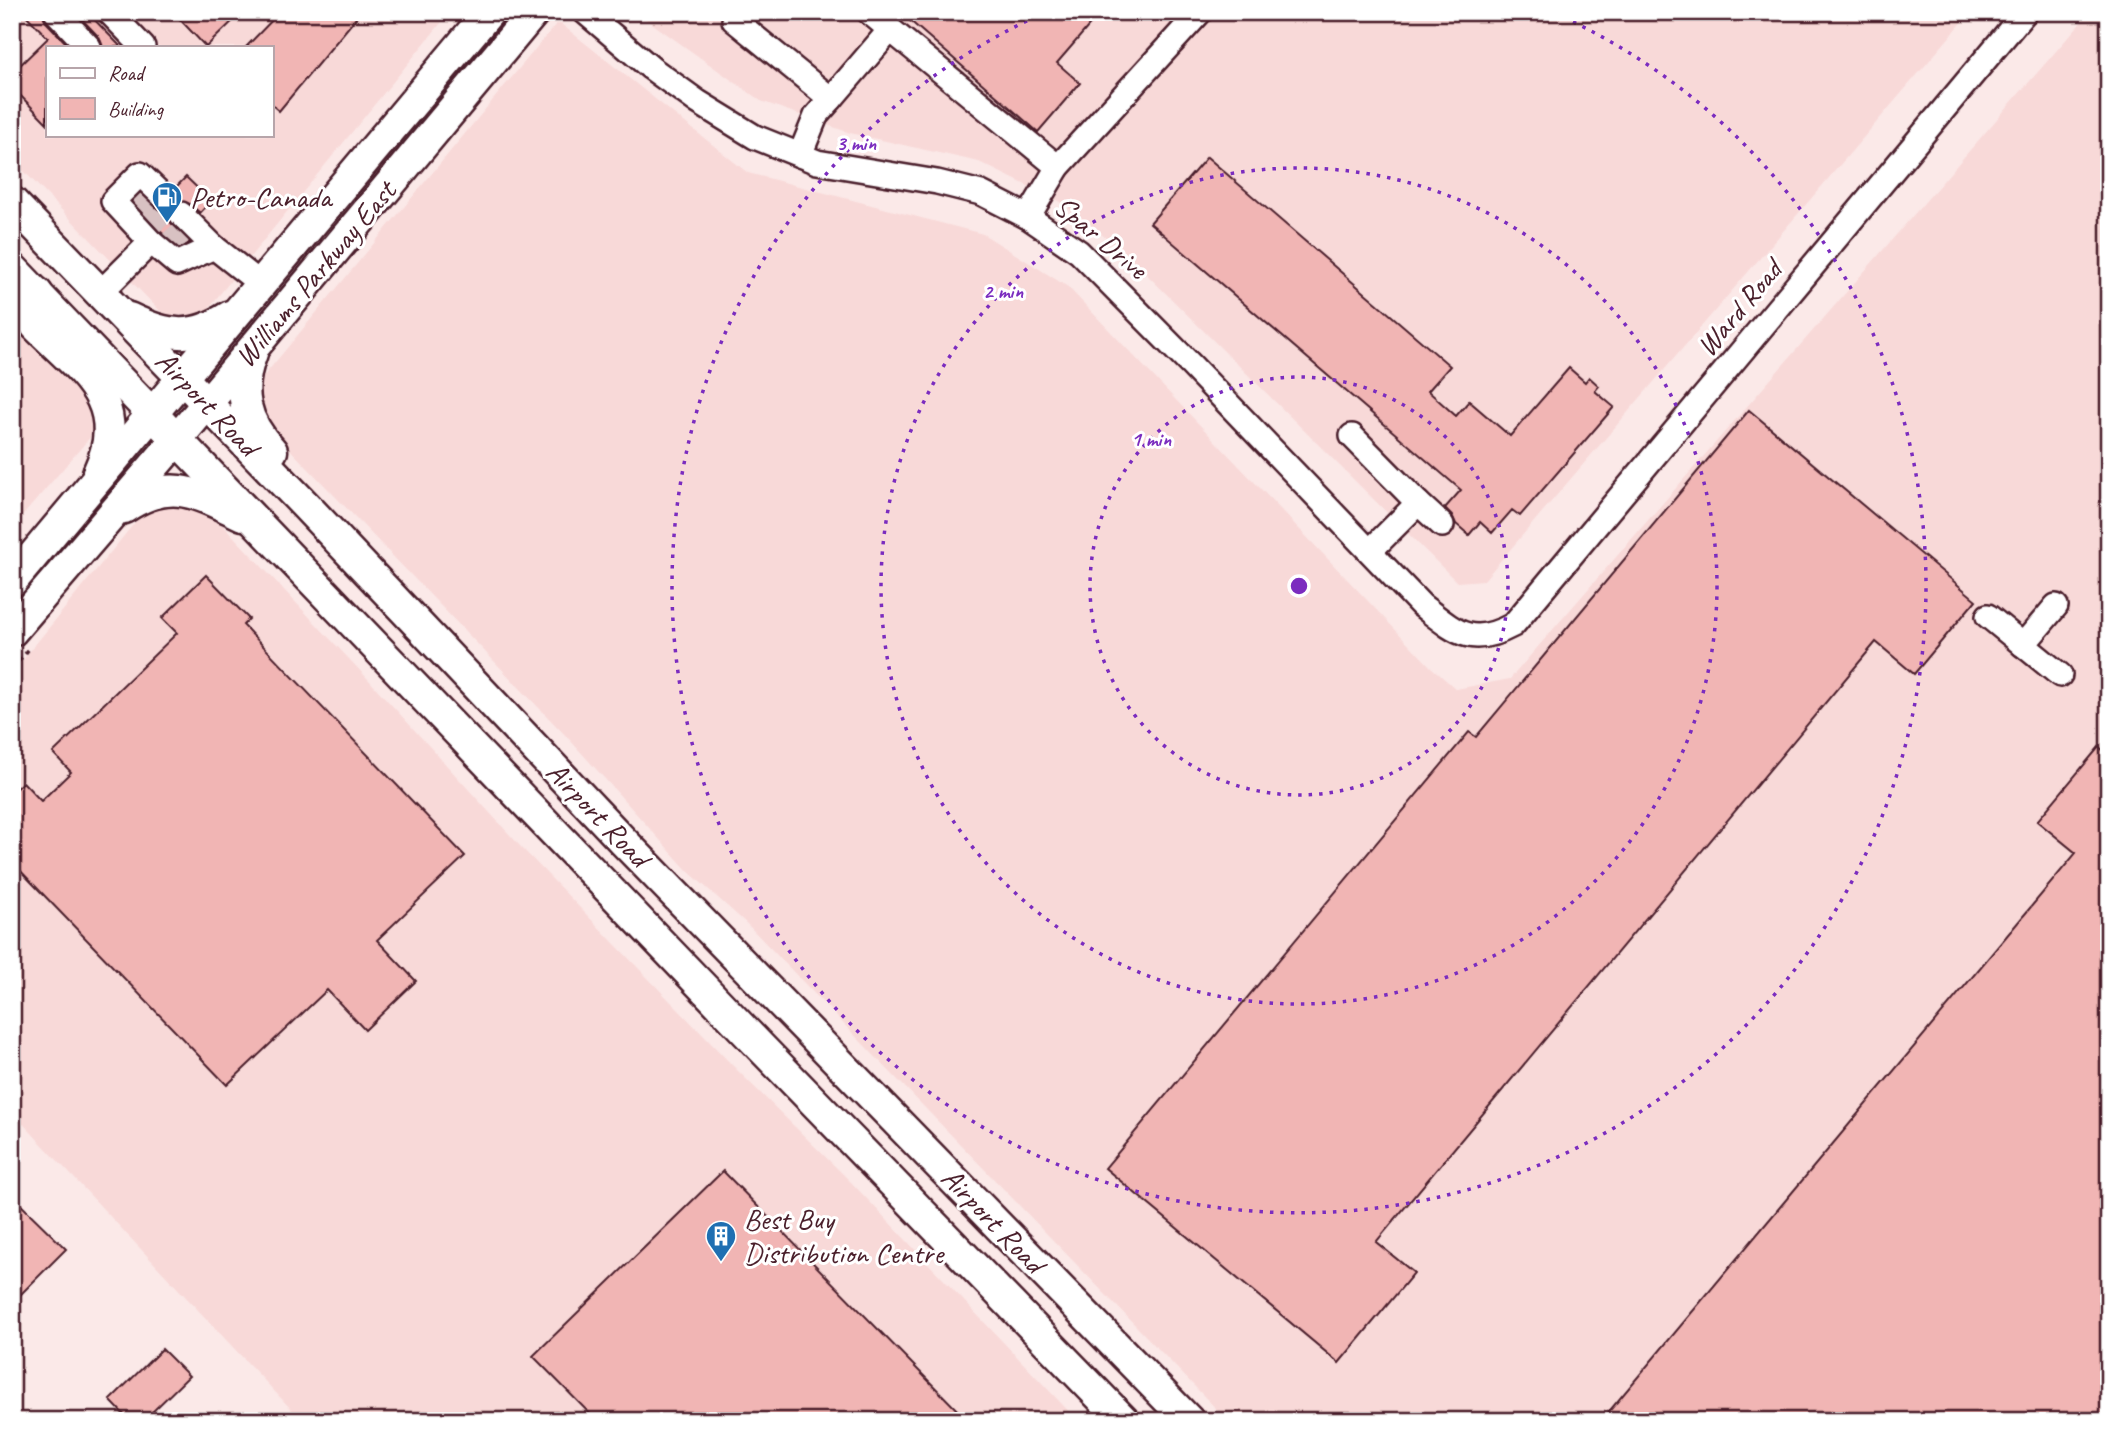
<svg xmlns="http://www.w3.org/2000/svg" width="2121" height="1433" viewBox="0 0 2121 1433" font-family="Caveat,sans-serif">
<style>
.built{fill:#f8d9d8;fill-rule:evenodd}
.building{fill:#f1b5b4;stroke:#4a1f2b;stroke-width:2}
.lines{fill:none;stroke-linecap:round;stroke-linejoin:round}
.minor-tunnel{stroke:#d8c1c2;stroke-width:23;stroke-dasharray:23 11;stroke-linecap:butt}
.minor-casing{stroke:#4a1f2b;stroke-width:28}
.major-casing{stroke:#4a1f2b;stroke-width:35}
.path{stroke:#4a1f2b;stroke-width:3.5;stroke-dasharray:5 5;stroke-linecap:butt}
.minor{stroke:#fff;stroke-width:23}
.major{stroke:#fff;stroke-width:30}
.ring{fill:none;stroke:#7b2cbf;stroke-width:3.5;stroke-dasharray:3.5 7}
.labels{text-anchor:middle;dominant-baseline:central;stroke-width:6;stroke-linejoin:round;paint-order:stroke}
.poi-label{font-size:30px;fill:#4a1f2b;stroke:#fff;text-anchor:start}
.street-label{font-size:30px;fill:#4a1f2b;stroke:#fff}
.centre{fill:#7b2cbf;stroke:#fff;stroke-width:3.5}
.ring-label{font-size:21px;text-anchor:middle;font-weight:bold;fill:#7b2cbf;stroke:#fff;stroke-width:6;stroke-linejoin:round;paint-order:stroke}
</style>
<rect width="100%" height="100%" fill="#fbe9e8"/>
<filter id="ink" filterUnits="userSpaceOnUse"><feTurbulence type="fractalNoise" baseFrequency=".0143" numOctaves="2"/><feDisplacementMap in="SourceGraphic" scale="14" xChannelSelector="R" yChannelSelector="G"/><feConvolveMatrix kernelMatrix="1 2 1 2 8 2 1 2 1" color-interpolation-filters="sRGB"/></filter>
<g filter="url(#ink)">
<!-- built -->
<g class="built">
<path d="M12,12H450L202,316L164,315L12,159ZM47,47H271V135H47Z"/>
<path d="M636,12H1971L1484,580L1457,582L1126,254L1061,202L979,162L850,133L761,101Z"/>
<path d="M2090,12H2109V1421H1228L747,924L688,871L569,739L279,438L264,413L258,383L556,24H561L748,173L983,234L1068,287L1431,667L1456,689L1510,679Z"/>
<path d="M12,313L78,380L95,414L93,434L12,528Z"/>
<path d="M169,503L206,510L219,521L367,678L521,847L736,1069L849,1180L1078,1421H285L293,1411L12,1112V673L141,515L152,508Z"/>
</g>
<!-- building -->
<g class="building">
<path d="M23,12H42L46,22L70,47H47V123L12,87V73L48,38Z"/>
<path d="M75,12H87L121,47H103L99,37Z"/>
<path d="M173,12H242L206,47Z"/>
<path d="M280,12H361L279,111L271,104V47H246Z"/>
<path d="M900,12H1101L1057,63L1080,83L1038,132Z"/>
<path d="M1207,157L1450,366L1428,391L1456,416L1469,401L1510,436L1569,368L1585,382L1589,377L1599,386L1595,391L1614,407L1520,516L1512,510L1492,533L1480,522L1469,535L1456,524L1452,515L1445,508L1461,490L1150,223Z"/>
<path d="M186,177L211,201L200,213L190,204L179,200L175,188Z"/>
<path d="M140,194L156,209L167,212L171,223L190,243L179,248L161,232L132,201Z"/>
<path d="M1749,410L1976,600L1914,674L1876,642L1376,1242L1414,1273L1339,1363L1105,1168L1469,732L1476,737Z"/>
<path d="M206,575L249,619L243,625L465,856L377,940L416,981L365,1030L327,990L227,1085L12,862V792L23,782L41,801L71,772L53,753L177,633L162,618Z"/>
<path d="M2099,747L2109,755V1421H1601L2076,853L2037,821Z"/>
<path d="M723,1171L968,1421H597L533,1356Z"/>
<path d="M12,1196L66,1249L12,1303Z"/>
<path d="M162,1349L189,1376L143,1421H130L110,1400Z"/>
</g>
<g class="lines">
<!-- minor-tunnel -->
<g class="minor-tunnel">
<path d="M137,207L150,195"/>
<path d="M152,223L172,205"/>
<path d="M170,243L184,230"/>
</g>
<!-- minor casing -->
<g class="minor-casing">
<g id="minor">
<path d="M56,12L89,47"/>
<path d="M109,12L143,47"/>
<path d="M585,12L651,68L698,102L755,137L817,162L937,182L981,193L1028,217L1079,252L1190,364L1421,605C1456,632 1470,648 1513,625L2025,12"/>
<path d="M740,12L734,20L831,99L890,30"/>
<path d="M869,12L1058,167"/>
<path d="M800,155L816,116L831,99"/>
<path d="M181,214L214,247"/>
<path d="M1028,217L1058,167L1200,12"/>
<path d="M151,242L113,201L140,174L165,198"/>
<path d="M100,293L151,242L177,264L214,247L262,285"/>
<path d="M1352,436L1418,503"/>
<path d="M1370,551L1418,503L1442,525"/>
<path d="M1988,616L2060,675"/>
<path d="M2023,645L2056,606"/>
</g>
</g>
<!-- major casing -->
<g class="major-casing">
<g id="major">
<path d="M12,202L306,506L623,841L1189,1421"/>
<path d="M12,268L747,1033L1124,1421"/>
<path d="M37,293L36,326C82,372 131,401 98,473"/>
<path d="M129,318C168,337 193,340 230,316"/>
<path d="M252,353C237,391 244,421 272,451"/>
<path d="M124,508C172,476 197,494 243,515"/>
<path d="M12,581L489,12"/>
<path d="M12,631L178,438L534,12"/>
</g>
</g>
<!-- path -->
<path class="path" d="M12,669L29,649"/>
<!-- minor -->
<use href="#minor" class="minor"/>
<!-- major -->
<use href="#major" class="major"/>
</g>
</g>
<!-- distance rings -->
<g class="ring">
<circle cx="1299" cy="586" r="209"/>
<circle cx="1299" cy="586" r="418"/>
<path d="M1554 13A627 627 0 1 1 1044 13"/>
</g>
<!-- icons -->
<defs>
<g id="fuel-pin" transform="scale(1.575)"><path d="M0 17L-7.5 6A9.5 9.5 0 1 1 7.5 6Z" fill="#1f6fb2" stroke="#fff"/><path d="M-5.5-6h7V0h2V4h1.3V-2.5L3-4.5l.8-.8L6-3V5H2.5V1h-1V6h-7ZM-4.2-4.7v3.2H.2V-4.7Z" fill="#fff"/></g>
<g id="building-pin" transform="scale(1.575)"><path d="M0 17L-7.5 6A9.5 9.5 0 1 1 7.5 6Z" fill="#1f6fb2" stroke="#fff"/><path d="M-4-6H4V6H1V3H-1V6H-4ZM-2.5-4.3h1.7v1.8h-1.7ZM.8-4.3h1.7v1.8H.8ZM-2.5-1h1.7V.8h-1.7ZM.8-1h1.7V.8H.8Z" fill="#fff"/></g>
</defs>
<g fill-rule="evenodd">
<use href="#fuel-pin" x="167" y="197"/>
<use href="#building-pin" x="721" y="1236"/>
</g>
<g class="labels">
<!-- poi labels -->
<g class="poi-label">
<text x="190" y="197">Petro-Canada</text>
<text x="744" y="1219">Best Buy<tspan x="744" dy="34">Distribution Centre</tspan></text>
</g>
<!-- street labels -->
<g class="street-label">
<text transform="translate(1101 237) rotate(40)">Spar Drive</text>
<text transform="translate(315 274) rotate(-50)">Williams Parkway East</text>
<text transform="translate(1739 308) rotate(-50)">Ward Road</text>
<text transform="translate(207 403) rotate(46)">Airport Road</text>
<text transform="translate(598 814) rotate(46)">Airport Road</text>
<text transform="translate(993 1220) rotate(46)">Airport Road</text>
</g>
</g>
<circle cx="1299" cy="586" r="10" class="centre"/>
<g class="ring-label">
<text x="856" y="150">3 min</text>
<text x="1003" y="298">2 min</text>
<text x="1151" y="446">1 min</text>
</g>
<!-- margin -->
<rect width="2121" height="1433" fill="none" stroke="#fff" stroke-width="42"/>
<rect x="21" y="21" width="2079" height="1391" fill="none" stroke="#4a1f2b" stroke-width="2.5" filter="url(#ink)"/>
<!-- legend -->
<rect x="46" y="46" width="228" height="91" fill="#ffffff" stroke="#b7a5aa" stroke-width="2"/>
<rect x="60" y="68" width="35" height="10" fill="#ffffff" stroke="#b7a5aa" stroke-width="2"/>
<text x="108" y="80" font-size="21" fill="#4a1f2b">Road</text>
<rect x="60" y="98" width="35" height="21" fill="#f1b5b4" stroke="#b7a5aa" stroke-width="2"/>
<text x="108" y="116" font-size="21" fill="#4a1f2b">Building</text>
</svg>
